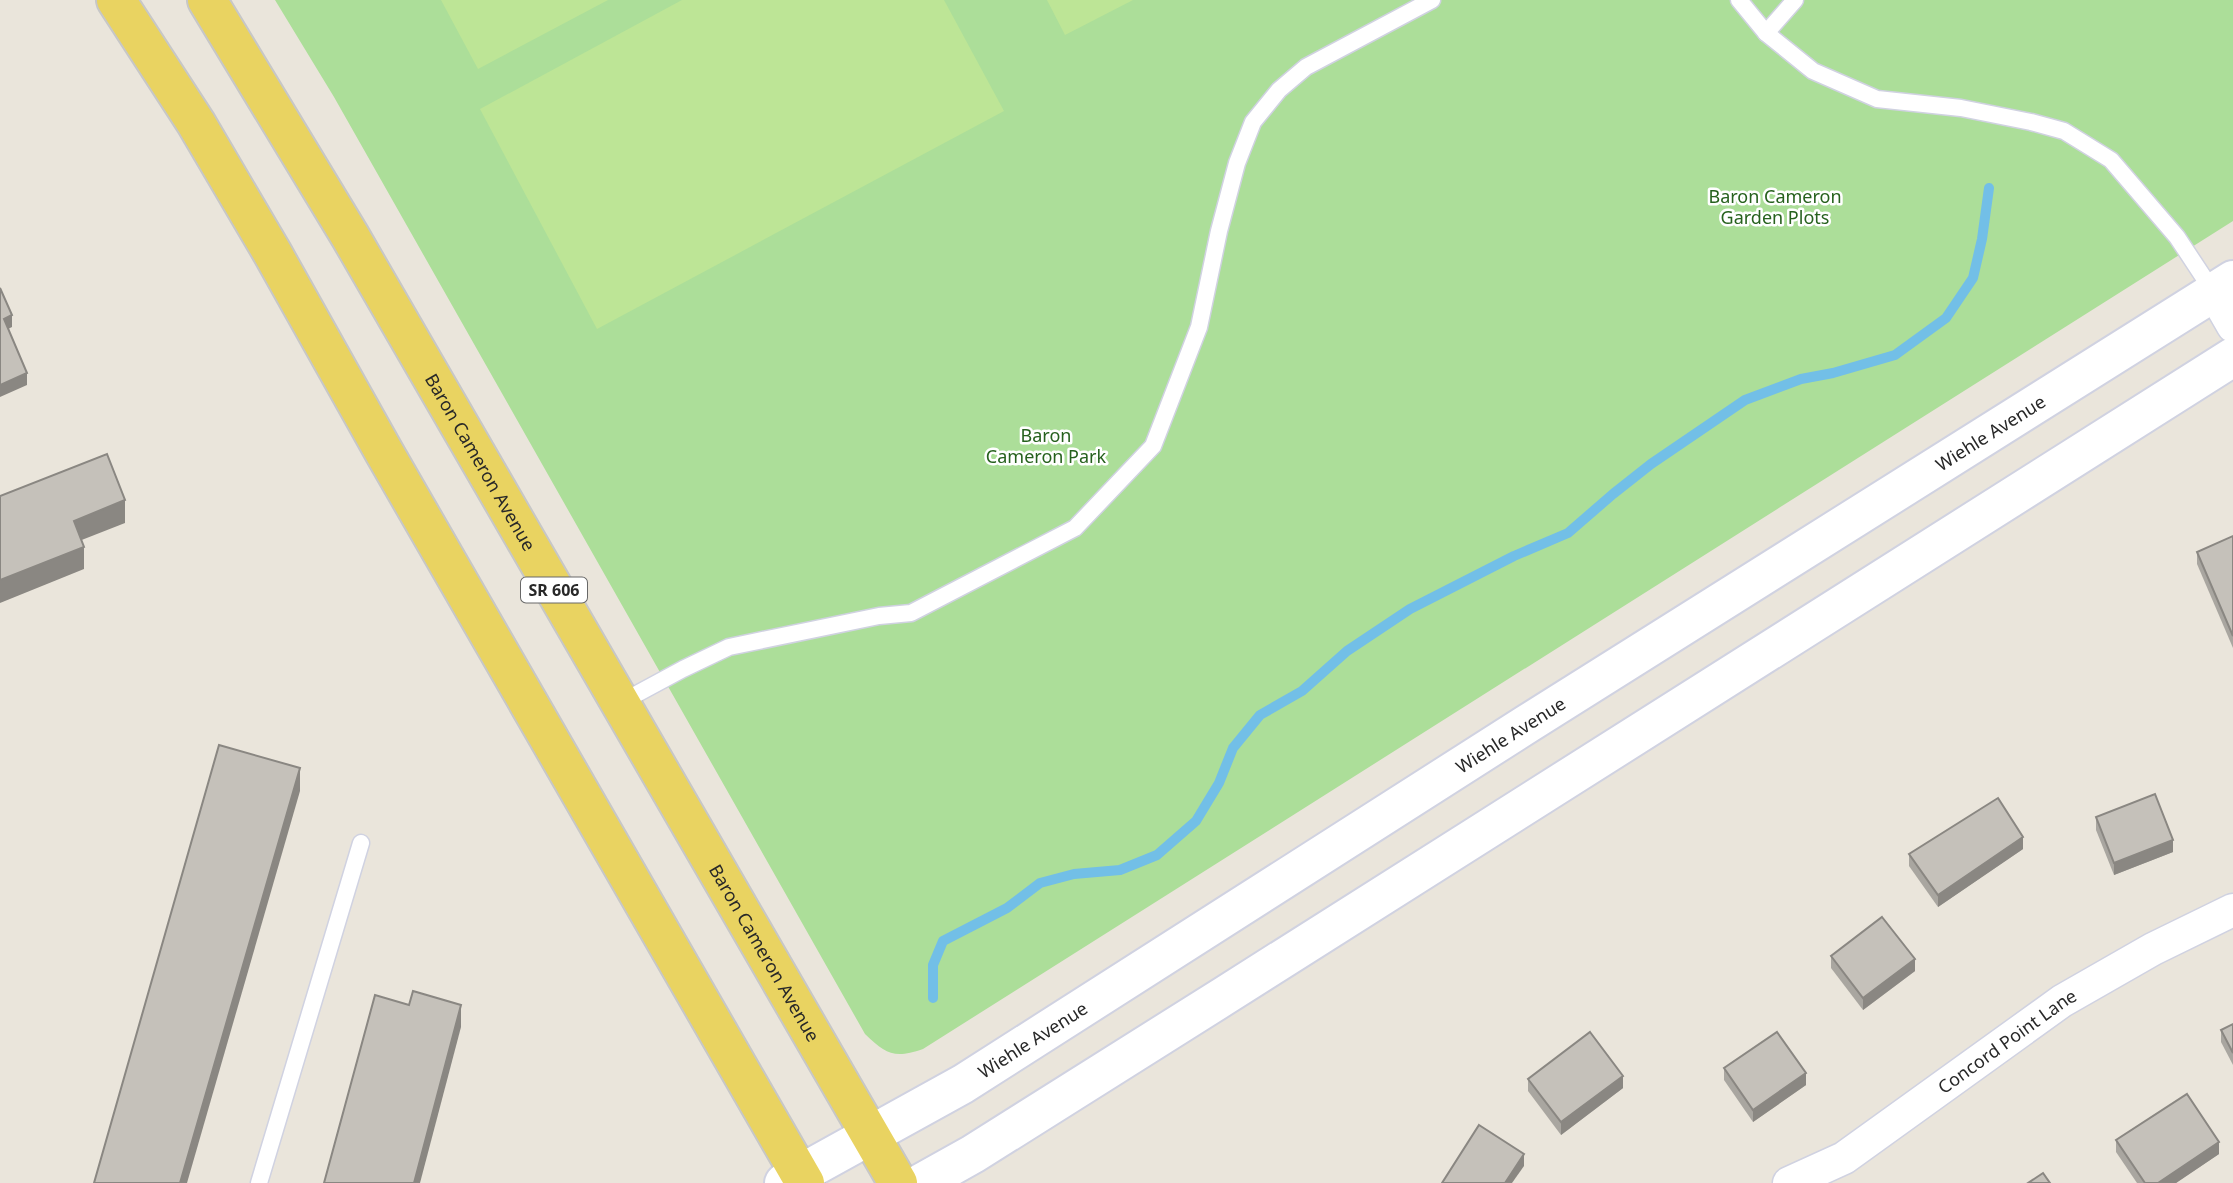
<svg xmlns="http://www.w3.org/2000/svg" width="2233" height="1183" viewBox="0 0 2233 1183" font-family="'Noto Sans',sans-serif">
<style>
.green{fill:#acde99}
.pitch{fill:#bde596}
.lines{fill:none;stroke-linecap:round;stroke-linejoin:round}
.stream{stroke:#72bfe7;stroke-width:10}
.lane-casing{stroke:#d0d2e1;stroke-width:19}
.street-casing{stroke:#d0d2e1;stroke-width:35}
.secondary-casing{stroke:#d0d2e1;stroke-width:42}
.primary-casing{stroke:#c7c7c7;stroke-width:42}
.lane{stroke:#fff;stroke-width:16}
.street{stroke:#fff;stroke-width:32}
.secondary{stroke:#fff;stroke-width:38}
.primary{stroke:#e9d361;stroke-width:38}
.wall{fill:#a9a6a0}
.shaded-wall{fill:#8a8782}
.building{fill:#c5c1ba;stroke:#8a8782;stroke-width:2}
.labels{text-anchor:middle;dominant-baseline:central;stroke-width:5;stroke-linejoin:round;paint-order:stroke}
.shield{fill:#fff;stroke:#686868;stroke-width:2}
.shield-label{font-size:16px;font-weight:bold;fill:#282828}
.park-label{font-size:18px;fill:#26611d;stroke:#fff}
.street-label{font-size:18px;fill:#282828;stroke:#fff}
</style>
<rect width="100%" height="100%" fill="#eae5db"/>
<!-- green -->
<path class="green" d="M275,0H2233V221L923,1049C894,1059 886,1054 865,1034L334,97Z"/>
<!-- pitch -->
<g class="pitch">
<path d="M441,0H608L478,69Z"/>
<path d="M682,0H944L1004,111L597,329L480,109Z"/>
<path d="M1047,0H1133L1065,35Z"/>
</g>
<g class="lines">
<!-- stream -->
<path class="stream" d="M933,998V965L943,941L1007,908L1040,883L1074,874L1120,870L1157,855L1196,821L1219,783L1233,748L1260,715L1302,691L1347,651L1410,609L1514,556L1568,533L1613,494L1651,464L1745,400L1801,379L1833,373L1895,355L1946,318L1973,278L1982,239L1989,188"/>
<!-- lane casing -->
<g class="lane-casing">
<g id="lane">
<path d="M1739,0L1766,33L1813,71L1877,99L1961,108L2031,122L2064,131L2111,160L2177,237L2214,293"/>
<path d="M1766,33L1795,0"/>
<path d="M620,703L683,669L729,647L879,616L911,613L1075,528L1153,446L1199,327L1219,231L1237,163L1253,122L1279,90L1306,67L1432,0"/>
<path d="M259,1183L361,843"/>
</g>
</g>
<!-- street casing -->
<g class="street-casing">
<g id="street">
<path d="M2214,293L2233,326"/>
<path id="s1" d="M1789,1183L1844,1158L2062,1001L2153,949L2233,910"/>
</g>
</g>
<!-- secondary casing -->
<g class="secondary-casing">
<g id="secondary">
<path id="s2" d="M784,1183L963,1084L1527,724L2233,280"/>
<path d="M921,1183L973,1154L1224,996L2233,357"/>
</g>
</g>
<!-- primary casing -->
<g class="primary-casing">
<g id="primary">
<path d="M116,0L196,123L273,254L384,452L805,1183"/>
<path id="s3" d="M207,0L350,236L898,1183"/>
</g>
</g>
<!-- lane -->
<use href="#lane" class="lane"/>
<!-- street -->
<use href="#street" class="street"/>
<!-- secondary -->
<use href="#secondary" class="secondary"/>
<!-- primary -->
<use href="#primary" class="primary"/>
</g>
<!-- wall -->
<g class="wall">
<path d="M2233,536V648L2197,564V552Z"/>
<path d="M2096,817L2173,852L2114,875L2096,830Z"/>
<path d="M2023,849L1938,907L1909,866V854Z"/>
<path d="M1831,956L1915,971L1863,1010L1831,968Z"/>
<path d="M2233,1024V1065L2221,1042V1030Z"/>
<path d="M1724,1068L1806,1085L1753,1122L1724,1080Z"/>
<path d="M1528,1079L1623,1088L1561,1135L1528,1091Z"/>
<path d="M2116,1140L2219,1154L2176,1183H2137L2116,1152Z"/>
</g>
<!-- shaded-wall -->
<g class="shaded-wall">
<path d="M12,315V327L4,331V319Z"/>
<path d="M27,373V385L0,397V385Z"/>
<path d="M125,500V523L74,543V521Z"/>
<path d="M84,547V569L0,603V580Z"/>
<path d="M300,768V791L187,1183H180Z"/>
<path d="M2023,837V849L1938,907V895Z"/>
<path d="M2173,840V852L2114,875V863Z"/>
<path d="M1915,959V971L1863,1010V998Z"/>
<path d="M461,1005V1027L420,1183H414Z"/>
<path d="M1806,1073V1085L1753,1122V1110Z"/>
<path d="M1623,1076V1088L1561,1135V1122Z"/>
<path d="M2219,1142V1154L2176,1183H2158Z"/>
<path d="M1524,1154V1166L1512,1183H1505Z"/>
</g>
<!-- building -->
<g class="building">
<path d="M0,288L12,315L4,319L27,373L0,385Z"/>
<path d="M107,454L125,500L74,521L84,547L0,580V496Z"/>
<path d="M2233,536V636L2197,552Z"/>
<path d="M219,745L300,768L180,1183H94Z"/>
<path d="M2155,794L2173,840L2114,863L2096,817Z"/>
<path d="M1998,798L2023,837L1938,895L1909,854Z"/>
<path d="M1882,917L1915,959L1863,998L1831,956Z"/>
<path d="M413,991L461,1005L414,1183H324L375,995L409,1005Z"/>
<path d="M2233,1024V1053L2221,1030Z"/>
<path d="M1590,1032L1623,1076L1561,1122L1528,1079Z"/>
<path d="M1777,1032L1806,1073L1753,1110L1724,1068Z"/>
<path d="M2187,1094L2219,1142L2158,1183H2145L2116,1140Z"/>
<path d="M1479,1125L1524,1154L1505,1183H1442Z"/>
<path d="M2043,1173L2050,1183H2028Z"/>
</g>
<g class="labels">
<!-- shield labels -->
<rect class="shield" x="521" y="577.5" width="66" height="25" rx="5"/>
<g class="shield-label">
<text x="554" y="590">SR 606</text>
</g>
<!-- park labels -->
<g class="park-label">
<text x="1775" y="196">Baron Cameron<tspan x="1775" dy="21">Garden Plots</tspan></text>
<text x="1046" y="435">Baron<tspan x="1046" dy="21">Cameron Park</tspan></text>
</g>
<!-- street labels -->
<g class="street-label">
<text stroke="none"><textPath href="#s2" startOffset="1421">Wiehle Avenue</textPath></text>
<text stroke="none"><textPath href="#s3" startOffset="537">Baron Cameron Avenue</textPath></text>
<text stroke="none"><textPath href="#s2" startOffset="854">Wiehle Avenue</textPath></text>
<text stroke="none"><textPath href="#s3" startOffset="1104">Baron Cameron Avenue</textPath></text>
<text stroke="none"><textPath href="#s2" startOffset="287">Wiehle Avenue</textPath></text>
<text stroke="none"><textPath href="#s1" startOffset="261">Concord Point Lane</textPath></text>
</g>
</g>
</svg>
